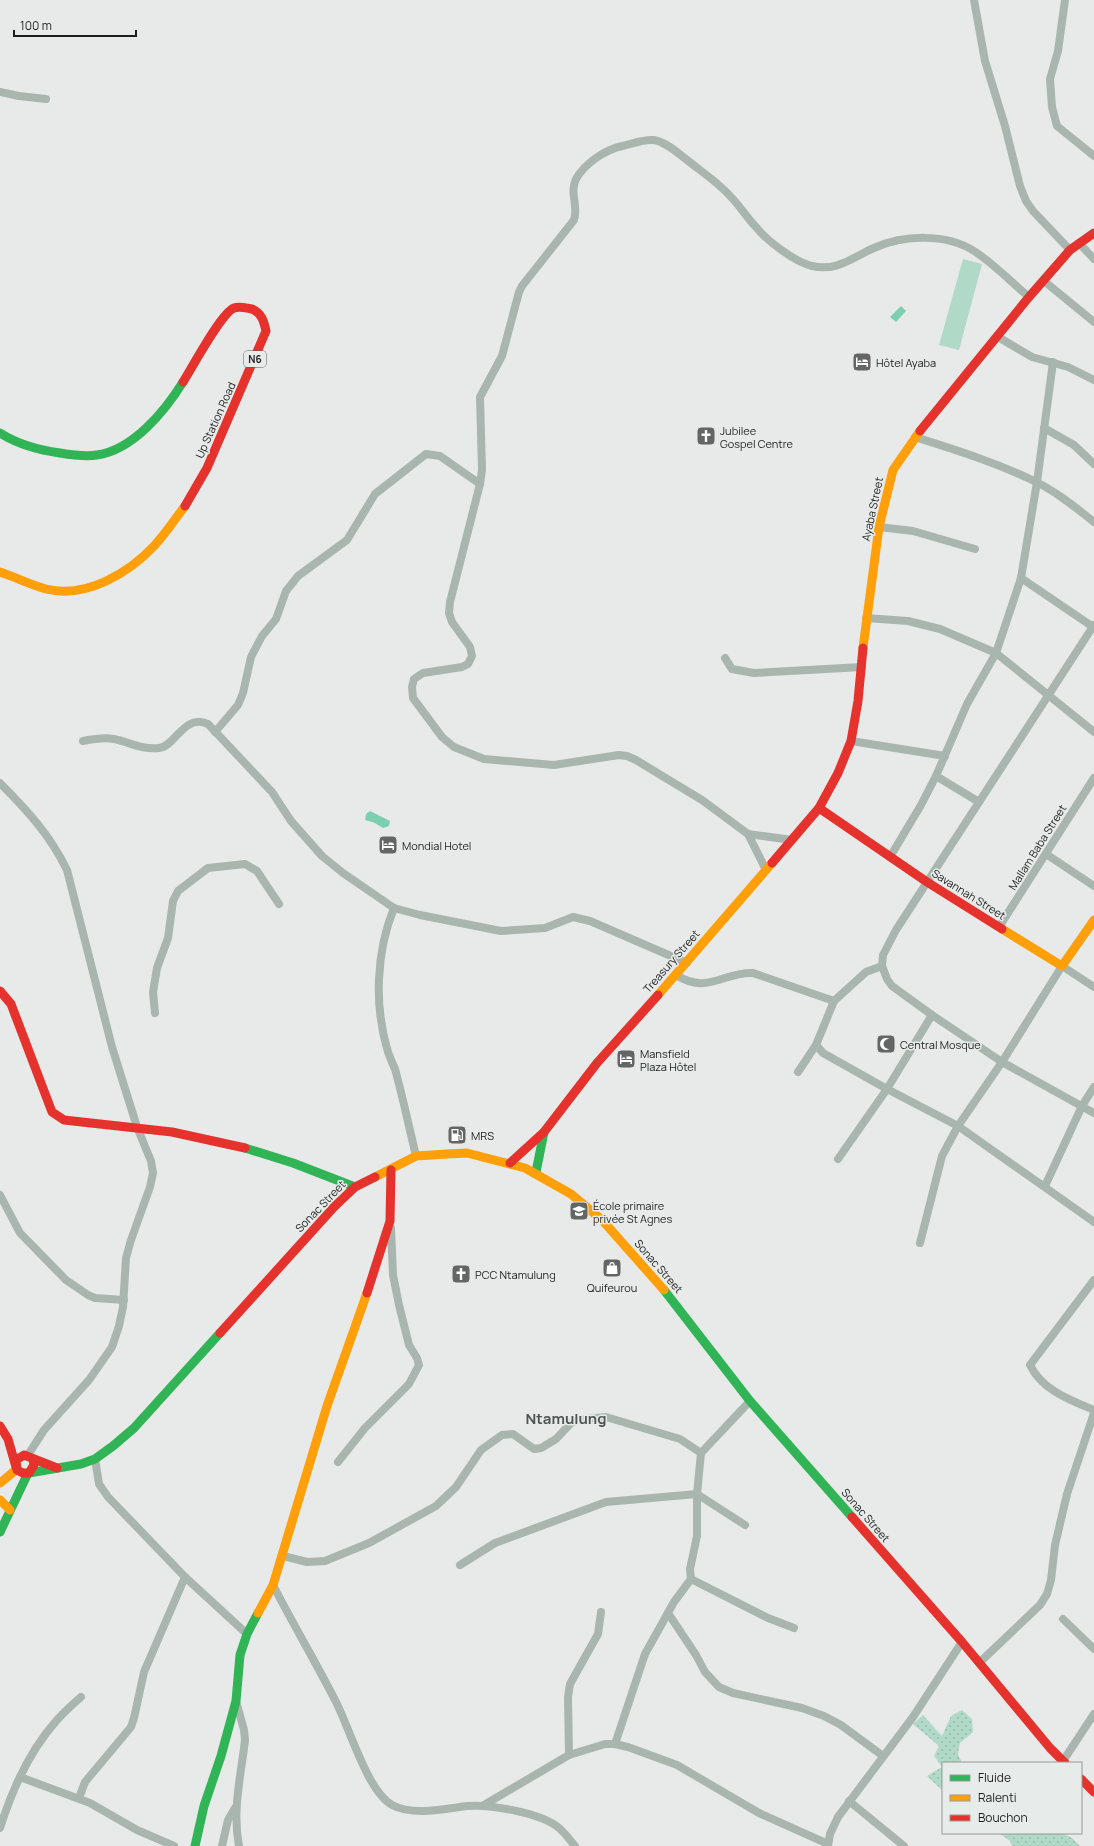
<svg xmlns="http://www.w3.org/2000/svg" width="1094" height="1846" viewBox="0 0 1094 1846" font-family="Manrope,sans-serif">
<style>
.grass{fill:url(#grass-dots)}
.park{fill:#b0d9c7}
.water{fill:#7ccfb0}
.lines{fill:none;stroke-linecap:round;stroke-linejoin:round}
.street{stroke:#a9b6b0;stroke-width:8}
.fast{stroke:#30b455;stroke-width:9}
.slow{stroke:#ff9f0a;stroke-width:9}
.jam{stroke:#e5322d;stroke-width:9}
.labels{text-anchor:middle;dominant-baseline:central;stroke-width:3;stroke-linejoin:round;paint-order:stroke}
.shield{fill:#e7ebe9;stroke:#5a5c5b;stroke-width:1}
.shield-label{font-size:10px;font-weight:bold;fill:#1d1e1e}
.poi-label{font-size:11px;fill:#1d1e1e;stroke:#e7ebe9;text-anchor:start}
.street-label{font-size:11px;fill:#1d1e1e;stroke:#e7ebe9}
.district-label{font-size:15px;font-weight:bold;fill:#4f5351;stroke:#e7ebe9}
</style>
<defs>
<pattern id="grass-dots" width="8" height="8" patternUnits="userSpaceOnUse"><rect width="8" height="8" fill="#b0d9c7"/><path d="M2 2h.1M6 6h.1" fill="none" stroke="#97baaa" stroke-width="1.8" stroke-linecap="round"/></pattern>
</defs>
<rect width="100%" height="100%" fill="#e8eae9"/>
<!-- grass -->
<g class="grass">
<path d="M962,1710L972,1719L973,1732L960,1743L958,1754L962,1763H943V1791L927,1776L942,1767L934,1756L939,1746L913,1724L923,1715L942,1736L951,1716Z"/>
<path d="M999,1833H1062L1072,1838L1080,1846H1012L1010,1841Z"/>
</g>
<!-- park -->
<path class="park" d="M963,259L982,264L959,350L939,345Z"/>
<!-- water -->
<g class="water">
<path d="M901,306L906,311L896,322L890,317Z"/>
<path d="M370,811L390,821L389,826L383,828L375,823L365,820L366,814Z"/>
</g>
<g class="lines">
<!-- street -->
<g class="street">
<path d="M974,0L985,61L1005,126L1020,186L1026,201L1033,211L1070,250"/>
<path d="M1065,0L1058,51L1050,79L1052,107L1057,126L1094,156"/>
<path d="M0,92L19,96L46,99"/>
<path d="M1079,243L1094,259"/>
<path d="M1044,281L1094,322"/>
<path d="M998,337L1032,357L1068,367L1094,380"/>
<path d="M1044,428L1074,445L1094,464"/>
<path d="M915,437C956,450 998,463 1036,482C1057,492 1076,508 1094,522"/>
<path d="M879,527L913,531L975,549"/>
<path d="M1021,578L1093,627"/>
<path d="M866,618L908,621L940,629L996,653L1094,732"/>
<path d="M1094,625L896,930L883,955L882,966L887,979L892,986L932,1015L1002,1062L1094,1113"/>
<path d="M725,658L732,669L754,673L862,667"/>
<path d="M215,732L238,705L243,693L251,657L262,636L276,619L286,591L298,576L347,540L375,494L426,454L440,456L480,484"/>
<path d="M83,741C93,739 104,737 114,739C129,742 142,750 159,748C175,747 184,713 208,724L272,792L291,821L322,856L343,873L394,908L420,915L501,931L545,928L573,917L590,921L687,963"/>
<path d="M851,741L945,756"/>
<path d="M936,776L979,802"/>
<path d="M0,783C27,810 50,835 67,870L112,1047L137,1127L151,1161L153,1173L150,1187L131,1240L126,1258L123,1307L119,1326L112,1347L89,1380L44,1430L28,1455"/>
<path d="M748,834L792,840"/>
<path d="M1046,854L1094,886"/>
<path d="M890,857L921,805L936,776L967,704L996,653L1021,578L1037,482L1053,362"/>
<path d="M766,870L748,834L702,800L636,760L627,756L619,755L554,765L484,759L454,747L442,737L413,698L412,687L414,679L423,673L462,667L468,664L472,656L470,647L452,622L449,613L450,602L480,484L482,470L480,397L502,356L519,292L522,286L574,220C579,206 569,193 576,179C585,163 605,150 622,146C632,144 643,139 654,140C666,142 678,153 687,160C702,172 719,183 731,197C740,206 747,218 756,227C767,241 795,262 812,266C837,272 853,257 874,248C903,235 946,233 974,251C993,263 1011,282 1029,297"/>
<path d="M394,908C376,952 374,1006 388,1052C390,1058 393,1064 395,1069C403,1098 409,1127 416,1156"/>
<path d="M999,927L1094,778"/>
<path d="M676,975C708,995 722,972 753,973L834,1001L866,972L882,966"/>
<path d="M834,1001L816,1045L823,1053L887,1089L958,1126L1094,1222"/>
<path d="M155,1013L153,992L157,968L168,938L173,901L178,891L208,868L245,864L257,871L279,904"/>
<path d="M798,1072L816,1045"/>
<path d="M838,1159L887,1089L932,1015"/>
<path d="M1045,1186L1082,1106L1094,1087"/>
<path d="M0,1195L20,1233L66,1280L88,1295L95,1298L124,1300"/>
<path d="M920,1243L942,1156L958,1126L1002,1062L1062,966L1094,987"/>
<path d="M1094,1280L1030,1365C1042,1390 1070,1400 1094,1410"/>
<path d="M701,1453L750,1401"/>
<path d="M95,1459L99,1484L108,1497L185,1577L247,1634"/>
<path d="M338,1462L365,1428L409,1384L419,1365L417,1358L409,1345L399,1305L393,1275L391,1228"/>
<path d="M283,1556L307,1562L325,1561L369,1543L436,1506L456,1487L481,1450L502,1435L513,1434L534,1449L541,1448L556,1439L571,1423L579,1420L606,1417L680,1439L701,1453L697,1494V1536L690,1569L691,1579L674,1602L645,1654L615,1744"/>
<path d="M460,1565L495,1543L606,1502L697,1494L745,1525"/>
<path d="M691,1579L768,1618L794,1628"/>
<path d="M273,1585C293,1624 315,1661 335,1700C349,1726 367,1791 392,1805C413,1816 444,1809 467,1806C489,1804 542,1813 559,1828C565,1833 570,1840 575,1846"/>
<path d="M668,1613L696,1655L705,1672L719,1687L733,1693L802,1708L824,1716L841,1725L883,1756"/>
<path d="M1063,1619L1094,1649"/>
<path d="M979,1663L1040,1605L1047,1594L1051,1580L1055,1545L1067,1494L1094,1413"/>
<path d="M236,1701L244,1730L245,1740C241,1775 232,1811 239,1846"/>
<path d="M569,1755L568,1697L570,1684L598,1634L601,1612"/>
<path d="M1063,1761L1094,1714"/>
<path d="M20,1777L90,1803L137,1830L174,1846"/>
<path d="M79,1798L85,1782L131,1727L134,1718L144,1672L185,1577"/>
<path d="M849,1801L904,1846"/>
<path d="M484,1805L569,1755L605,1744H615L628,1747L677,1765L759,1813L828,1844"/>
<path d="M0,1828C12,1790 30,1750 57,1720C64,1712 73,1704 81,1697"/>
<path d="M222,1846L228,1820L235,1808"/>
<path d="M828,1846L830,1834L838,1817L913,1717L962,1642"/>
</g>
<!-- fast -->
<g class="fast">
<path d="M0,433C19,445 38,450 60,453C72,455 85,457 97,455C133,450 165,411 183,382"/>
<path d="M245,1148L293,1163L355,1187"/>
<path d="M536,1172L544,1132"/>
<path d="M664,1290L750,1401L852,1517"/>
<path d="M29,1473L81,1464L95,1459L113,1446L134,1428L220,1333"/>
<path d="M0,1532L28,1473"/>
<path d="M195,1846L204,1806L221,1756L236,1701L240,1655L247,1634L258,1613"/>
</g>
<!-- slow -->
<g class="slow">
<path d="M0,572C15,577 31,585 46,589C86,599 129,573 155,545C166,533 175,519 185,506"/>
<path d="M863,648L879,527L893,470L920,431"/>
<path d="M1002,929L1062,966L1094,920"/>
<path d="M658,995L772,863"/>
<path d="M375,1177L416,1156L447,1154L467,1153L525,1168L571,1194L603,1221L664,1290"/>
<path d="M0,1483L17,1469"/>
<path d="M0,1500L10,1510"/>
<path d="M258,1613L273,1585L327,1406L367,1293"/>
</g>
<!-- jam -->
<g class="jam">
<path d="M183,382C192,368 221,313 234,308C239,306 246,308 252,309C262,313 264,322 266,331L207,468L185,506"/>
<path d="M920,431L1029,297L1070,250L1094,233"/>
<path d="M819,808L927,882L1002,929"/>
<path d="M772,863L819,808L838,773L851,741L858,701L863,648"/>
<path d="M0,991L11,1004L52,1112L64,1120L172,1132L245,1148"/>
<path d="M510,1163L544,1132L597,1063L658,995"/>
<path d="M367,1293L390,1221L391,1170"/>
<path d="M220,1333L334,1207L355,1187L375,1177"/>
<path d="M0,1426L8,1439L16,1467"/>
<path d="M33,1459L34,1465L29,1473H23L17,1470L16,1460L24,1455L57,1468"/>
<path d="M852,1517L962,1642L1050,1748L1065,1763"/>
<path d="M1081,1779L1094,1792"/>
</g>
</g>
<!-- icons -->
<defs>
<g id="hotel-square" transform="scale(1)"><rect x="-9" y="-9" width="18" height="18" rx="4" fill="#646565" stroke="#e7ebe9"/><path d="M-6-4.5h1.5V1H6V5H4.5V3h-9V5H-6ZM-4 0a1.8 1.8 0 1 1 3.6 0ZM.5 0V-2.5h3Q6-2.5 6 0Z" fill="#fff"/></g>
<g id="church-square" transform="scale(1)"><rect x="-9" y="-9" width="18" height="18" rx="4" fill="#646565" stroke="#e7ebe9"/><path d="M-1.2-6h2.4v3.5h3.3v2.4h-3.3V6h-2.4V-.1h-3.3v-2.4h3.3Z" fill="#fff"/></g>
<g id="mosque-square" transform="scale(1)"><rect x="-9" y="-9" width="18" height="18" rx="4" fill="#646565" stroke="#e7ebe9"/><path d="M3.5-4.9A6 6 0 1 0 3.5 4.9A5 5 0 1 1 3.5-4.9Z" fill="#fff"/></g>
<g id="fuel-square" transform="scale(1)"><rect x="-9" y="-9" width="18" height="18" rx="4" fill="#646565" stroke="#e7ebe9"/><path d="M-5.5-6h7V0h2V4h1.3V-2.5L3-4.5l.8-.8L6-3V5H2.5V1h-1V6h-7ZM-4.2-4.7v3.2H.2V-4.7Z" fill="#fff"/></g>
<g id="school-square" transform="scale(1)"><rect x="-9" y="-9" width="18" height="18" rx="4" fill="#646565" stroke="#e7ebe9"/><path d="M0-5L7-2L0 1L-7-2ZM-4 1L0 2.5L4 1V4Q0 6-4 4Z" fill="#fff"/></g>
<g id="shop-square" transform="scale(1)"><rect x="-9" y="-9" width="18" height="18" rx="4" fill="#646565" stroke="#e7ebe9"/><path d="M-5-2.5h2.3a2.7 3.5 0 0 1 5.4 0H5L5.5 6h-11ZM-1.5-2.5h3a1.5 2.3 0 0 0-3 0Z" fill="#fff"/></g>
</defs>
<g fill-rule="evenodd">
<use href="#hotel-square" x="862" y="362"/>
<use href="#church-square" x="706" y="436"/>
<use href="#hotel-square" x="388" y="845"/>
<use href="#mosque-square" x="886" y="1044"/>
<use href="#hotel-square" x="626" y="1059"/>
<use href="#fuel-square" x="457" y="1135"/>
<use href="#school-square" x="579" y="1211"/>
<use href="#shop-square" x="612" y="1268"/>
<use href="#church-square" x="461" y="1274"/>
</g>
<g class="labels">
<!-- shield labels -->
<rect class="shield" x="244" y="351" width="22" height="16" rx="3"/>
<g class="shield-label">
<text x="255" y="359">N6</text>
</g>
<!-- poi labels -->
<g class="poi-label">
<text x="876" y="362">Hôtel Ayaba</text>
<text x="720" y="430">Jubilee<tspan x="720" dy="13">Gospel Centre</tspan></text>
<text x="402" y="845">Mondial Hotel</text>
<text x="900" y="1044">Central Mosque</text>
<text x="640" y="1053">Mansfield<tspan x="640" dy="13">Plaza Hôtel</tspan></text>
<text x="471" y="1135">MRS</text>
<text x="593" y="1205">École primaire<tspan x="593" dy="13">privée St Agnes</tspan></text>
<text x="475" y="1274">PCC Ntamulung</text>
<text x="612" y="1287" text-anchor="middle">Quifeurou</text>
</g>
<!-- street labels -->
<g class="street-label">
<text transform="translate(215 420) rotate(-66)">Up Station Road</text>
<text transform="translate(872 509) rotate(-78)">Ayaba Street</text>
<text transform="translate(1037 847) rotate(-58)">Mallam Baba Street</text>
<text transform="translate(969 894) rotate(32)">Savannah Street</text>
<text transform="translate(671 961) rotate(-49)">Treasury Street</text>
<text transform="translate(320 1206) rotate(-46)">Sonac Street</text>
<text transform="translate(659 1266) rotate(49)">Sonac Street</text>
<text transform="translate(866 1515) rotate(49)">Sonac Street</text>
</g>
<!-- district labels -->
<g class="district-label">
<text x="566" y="1418">Ntamulung</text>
</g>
</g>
<!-- legend -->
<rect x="942" y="1762" width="140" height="72" fill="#e7ebe9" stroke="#969998"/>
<rect x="950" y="1775" width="20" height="6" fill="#30b455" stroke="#969998"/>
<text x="978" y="1782" font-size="12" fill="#1d1e1e">Fluide</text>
<rect x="950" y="1795" width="20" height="6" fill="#ff9f0a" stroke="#969998"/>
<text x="978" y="1802" font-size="12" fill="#1d1e1e">Ralenti</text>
<rect x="950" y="1815" width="20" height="6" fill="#e5322d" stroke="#969998"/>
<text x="978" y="1822" font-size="12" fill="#1d1e1e">Bouchon</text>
<!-- scale -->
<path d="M14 30v6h122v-6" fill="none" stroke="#1d1e1e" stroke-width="2"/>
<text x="20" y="30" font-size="12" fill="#1d1e1e" stroke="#e7ebe9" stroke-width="3" paint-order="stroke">100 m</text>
</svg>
